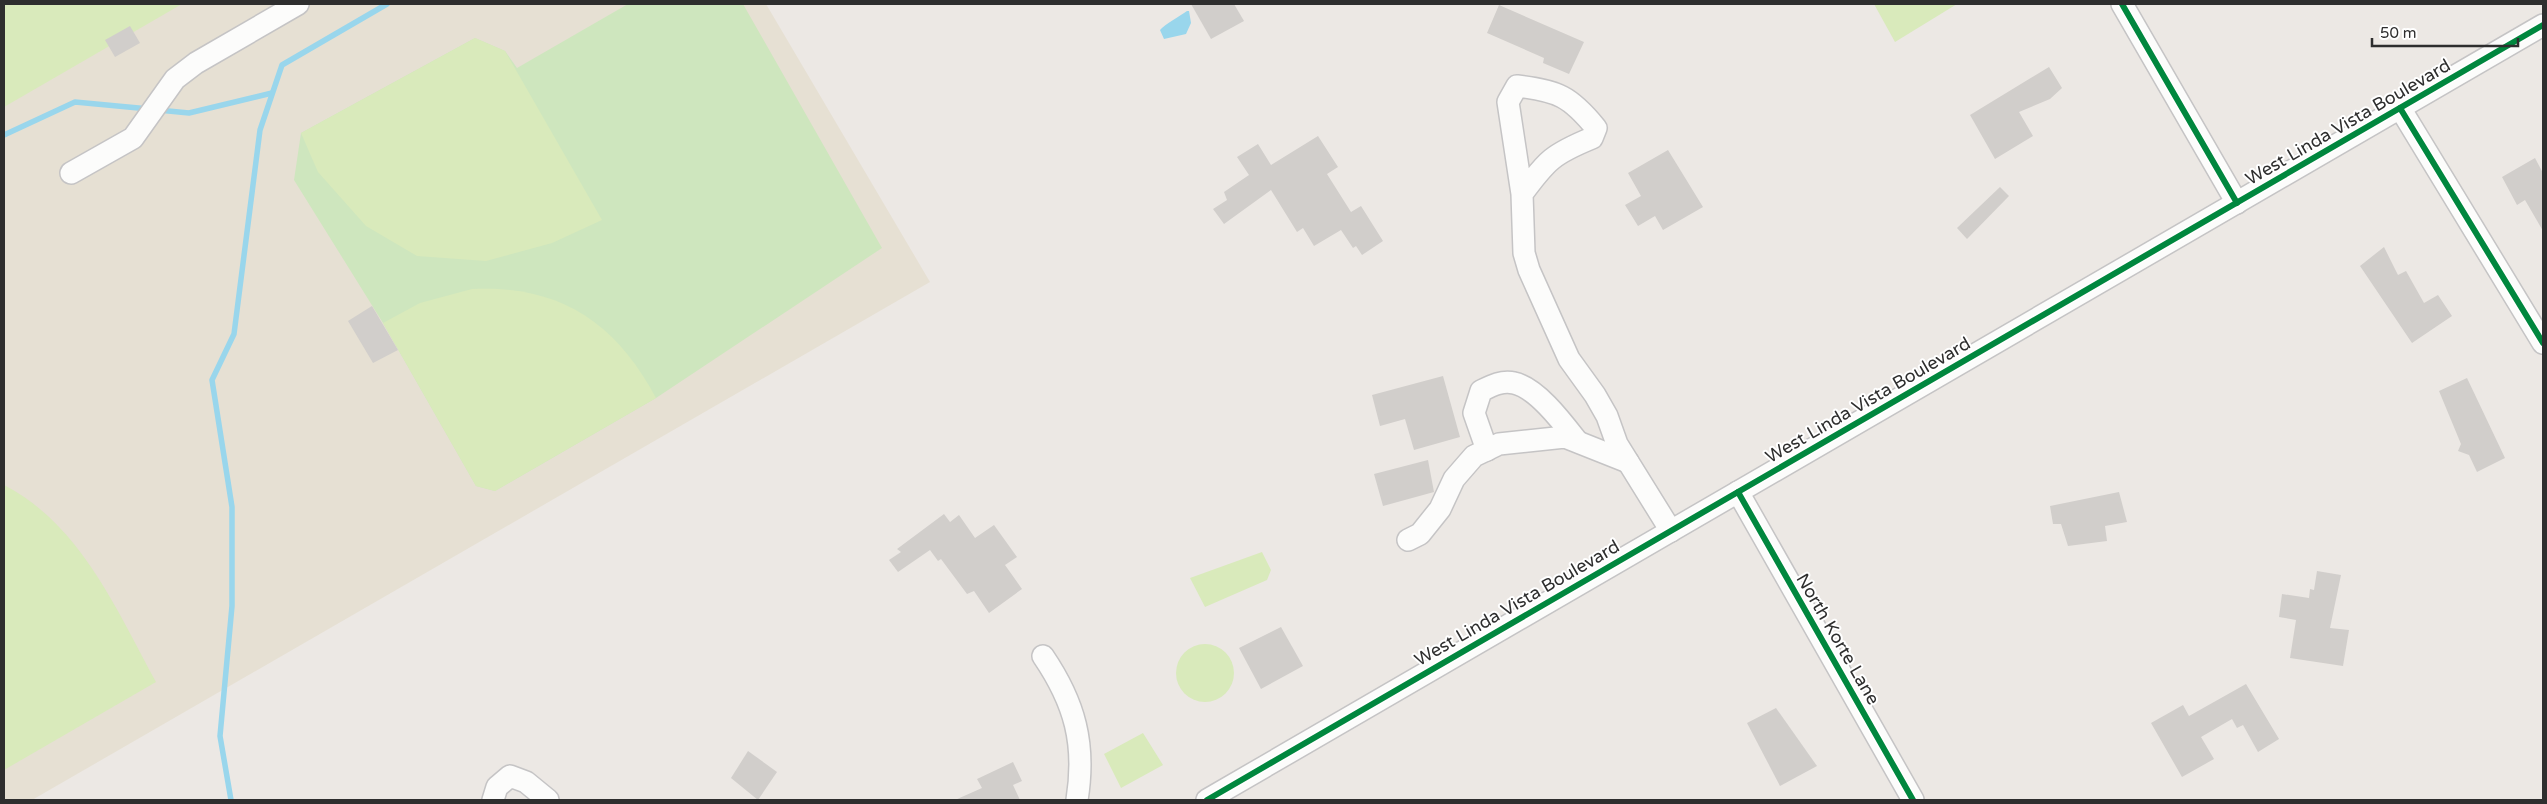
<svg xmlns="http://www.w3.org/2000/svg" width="2547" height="804" viewBox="0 0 2547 804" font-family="'Varela Round',sans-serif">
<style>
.education{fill:#e6e0d3}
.green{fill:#cee6be}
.pitch{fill:#d9eabb}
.water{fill:#99d6ec}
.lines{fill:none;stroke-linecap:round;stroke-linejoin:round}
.stream{stroke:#99d6ec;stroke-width:5.5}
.building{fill:#d1cecb}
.minor-casing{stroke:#c5c4c5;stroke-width:24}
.minor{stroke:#fcfcfb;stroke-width:21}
.cycleway-casing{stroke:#fff;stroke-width:9}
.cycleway{stroke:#00873e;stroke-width:6}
.labels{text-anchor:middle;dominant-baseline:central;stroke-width:4;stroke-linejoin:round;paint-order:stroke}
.street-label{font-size:18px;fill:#2e2e2e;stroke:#fff}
</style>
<rect width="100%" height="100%" fill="#ece8e4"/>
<!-- education -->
<path class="education" d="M4,4H766L930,282L32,800H4Z"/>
<!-- green -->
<path class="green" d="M628,4H743L882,248L656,398L495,491L476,486L383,323L294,180L301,133L475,38L505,51L517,68Z"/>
<!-- pitch -->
<g class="pitch">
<path d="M4,4H182L4,107Z"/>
<path d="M1874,4H1957L1895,42Z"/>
<path d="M475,38L505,51L602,220L552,243L486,261L417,256L366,226L318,172L301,133Z"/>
<path d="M472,289C560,285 615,322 656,398L495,491L476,486L383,323L420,303Z"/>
<path d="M4,485C81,525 116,609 156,682L4,770Z"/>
<path d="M1262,552L1271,570L1267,580L1205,607L1190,578Z"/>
<circle cx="1205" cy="673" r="29"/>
<path d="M1143,733L1163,765L1121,788L1104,754Z"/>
</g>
<!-- water -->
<path class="water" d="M1187,11H1189L1191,23L1186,34L1164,39L1160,30C1165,24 1180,16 1187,11Z"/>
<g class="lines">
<!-- stream -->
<g class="stream">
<path d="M158,110L189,113L272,93"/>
<path d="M4,135L75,102L149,109"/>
<path d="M231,800L220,736L232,606V507L212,380L234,334L260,130L282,65L387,4"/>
</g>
</g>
<!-- building -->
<g class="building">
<path d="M1191,4H1234L1244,21L1211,39Z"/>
<path d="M1499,5L1584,42L1569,74L1543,63L1544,58L1487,33Z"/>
<path d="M130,26L140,43L115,57L105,40Z"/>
<path d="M2049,67L2062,88L2050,99L2019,112L2033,136L1995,159L1970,115Z"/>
<path d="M1318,136L1338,167L1327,174L1351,212L1361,206L1383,241L1362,255L1356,246L1353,248L1341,230L1314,246L1303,228L1297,232L1271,190L1224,224L1213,209L1227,200L1224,192L1249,175L1237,157L1258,144L1271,165Z"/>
<path d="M1668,150L1703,207L1663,230L1655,216L1638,226L1625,205L1641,196L1628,173Z"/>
<path d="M2535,158L2543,173V231L2525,200L2517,205L2502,177Z"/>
<path d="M2000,187L2009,196L1967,239L1957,228Z"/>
<path d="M2384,247L2398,275L2406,271L2424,303L2438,295L2452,316L2412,343L2360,266Z"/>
<path d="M372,306L398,350L373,363L348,321Z"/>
<path d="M1443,376L1460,437L1414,450L1405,419L1380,426L1372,395Z"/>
<path d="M2467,378L2505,458L2477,472L2469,455L2458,451L2461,444L2439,391Z"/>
<path d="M1428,460L1434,492L1383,506L1374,474Z"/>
<path d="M2119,492L2127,522L2105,526L2107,541L2068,546L2061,524H2053L2050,506Z"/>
<path d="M944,514L950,522L959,515L975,538L994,525L1017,557L1005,565L1022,589L989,613L974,591L967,594L941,559L938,561L930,550L898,572L889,560L901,552L897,549Z"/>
<path d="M2317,571L2341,575L2330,628L2349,630L2343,666L2290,658L2296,620L2279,617L2282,594L2309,598L2310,589L2314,590Z"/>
<path d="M1281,627L1303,666L1261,689L1239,648Z"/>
<path d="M2246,684L2279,739L2258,752L2243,725L2237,728L2232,719L2201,737L2214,759L2182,777L2151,723L2183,705L2189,716Z"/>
<path d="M1776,708L1817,766L1780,786L1747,723Z"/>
<path d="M748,751L777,772L758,800L731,778Z"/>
<path d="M1013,762L1022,781L1013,785L1020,800H955L982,788L977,779Z"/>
</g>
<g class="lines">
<!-- minor casing -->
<g class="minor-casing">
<g id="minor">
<path d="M2122,4L2237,203"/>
<path d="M2400,108L2543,343"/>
<path d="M71,173L133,138L175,79L196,63L298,4"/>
<path d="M1522,194C1547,160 1553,154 1592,138L1596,128C1570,96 1558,91 1517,86L1508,102L1522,194L1524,253L1529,270L1569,359L1595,395L1607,416L1617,444L1671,531"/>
<path d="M1487,450L1474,413L1481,391C1491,386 1502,380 1514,383C1537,388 1563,423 1577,441"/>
<path d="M1738,492L1913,800"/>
<path d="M1408,540L1420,534L1440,509L1454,479L1474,456L1499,444L1565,437L1628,462"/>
<path d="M1043,656C1075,703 1086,744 1077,800"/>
<path d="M493,800L497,787L510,776L526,782L548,800"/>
<path d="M1207,800L2543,25"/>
</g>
</g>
<!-- minor -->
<use href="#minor" class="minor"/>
<!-- cycleway casing -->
<g class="cycleway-casing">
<g id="cycleway">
<path d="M2122,4L2237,203"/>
<path d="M2400,108L2543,343"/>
<path d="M1738,492L1913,800"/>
<path d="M1207,800L2543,25"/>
</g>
</g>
<!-- cycleway -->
<use href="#cycleway" class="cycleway"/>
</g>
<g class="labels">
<!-- street labels -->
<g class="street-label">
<text transform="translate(2348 122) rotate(-30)">West Linda Vista Boulevard</text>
<text transform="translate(1868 400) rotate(-30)">West Linda Vista Boulevard</text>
<text transform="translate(1517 603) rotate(-30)">West Linda Vista Boulevard</text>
<text transform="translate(1838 639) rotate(60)">North Korte Lane</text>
</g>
</g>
<!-- border -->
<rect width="2547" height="804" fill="none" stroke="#2e2e2e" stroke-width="10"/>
<!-- scale -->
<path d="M2372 38v8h146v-8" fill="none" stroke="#2e2e2e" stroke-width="2.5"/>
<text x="2380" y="38" font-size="15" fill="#2e2e2e" stroke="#ffffff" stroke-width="4" paint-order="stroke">50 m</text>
</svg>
